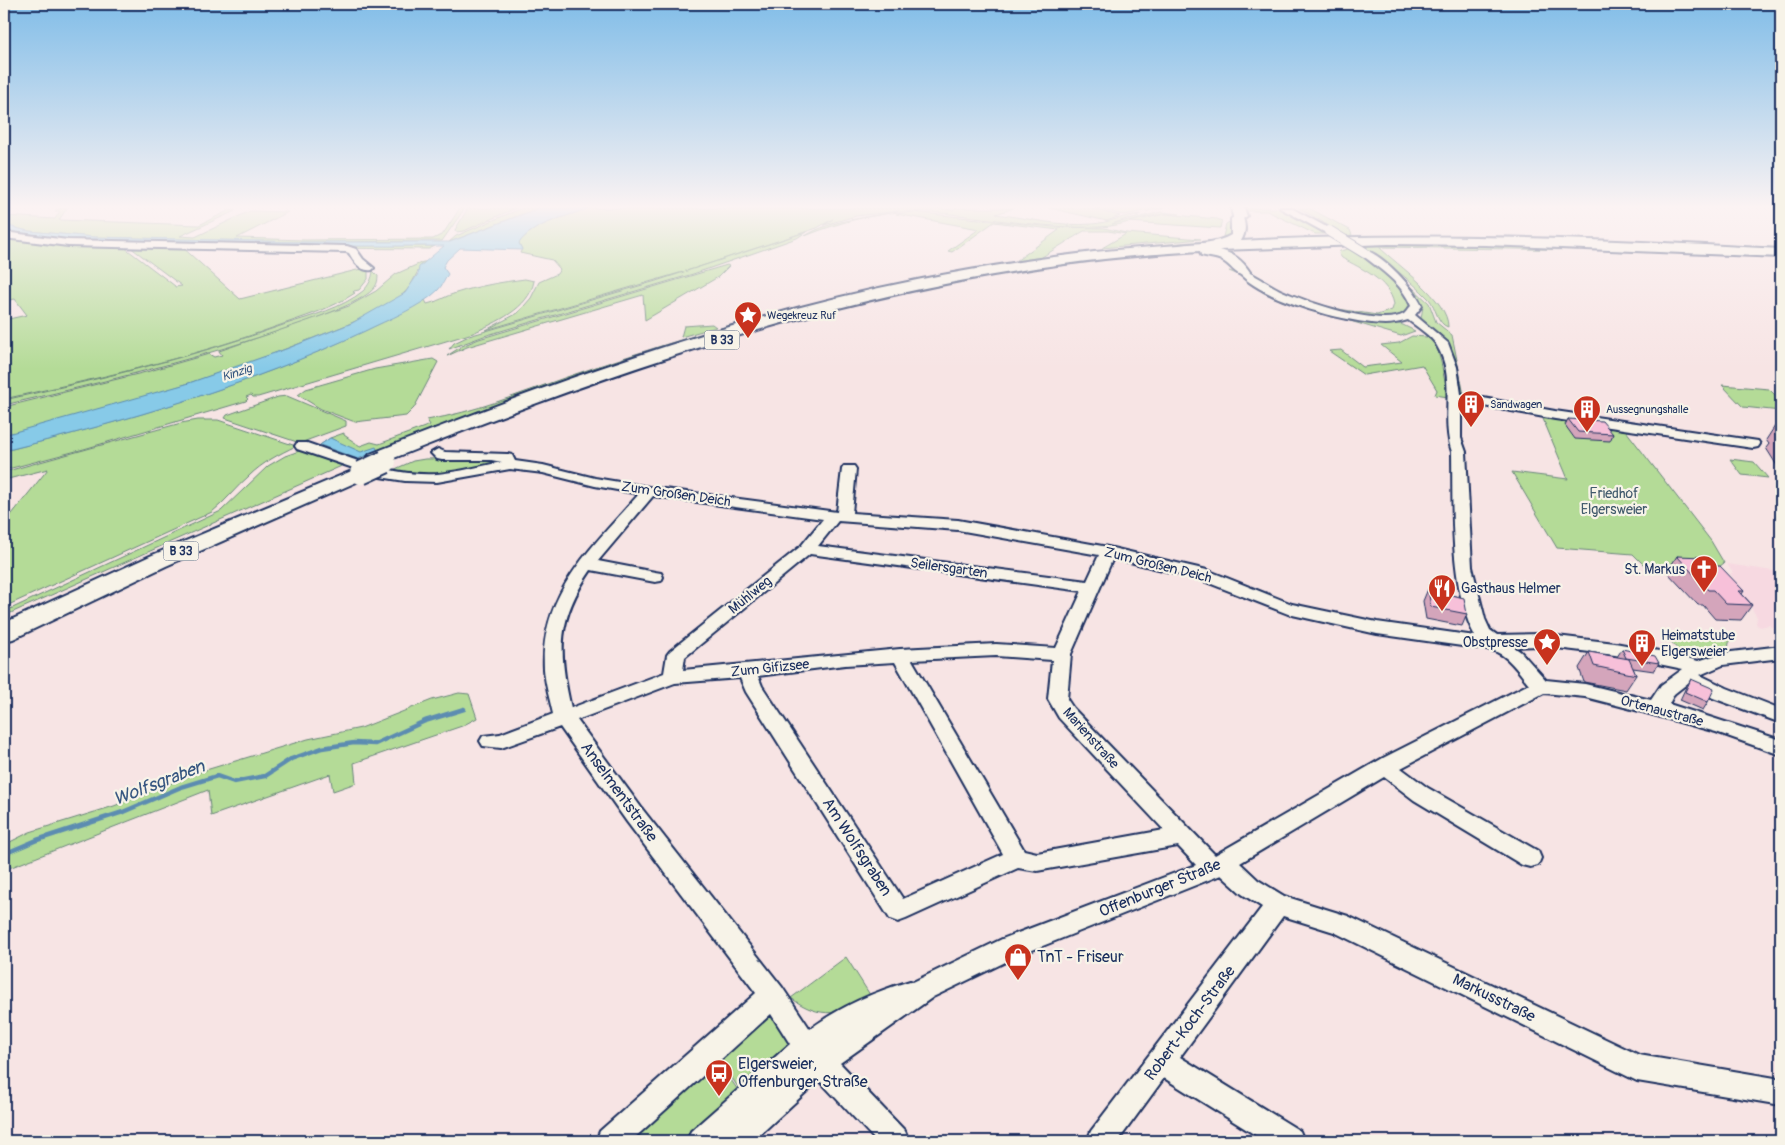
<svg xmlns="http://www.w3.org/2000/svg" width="1785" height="1145" viewBox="0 0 1785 1145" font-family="Pangolin,sans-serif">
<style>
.built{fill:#f7d9e1}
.green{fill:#b4db97;stroke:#68857a}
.water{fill:#87cae8;stroke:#5c8cb1}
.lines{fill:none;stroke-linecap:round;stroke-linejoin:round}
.stream{stroke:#5c8cb1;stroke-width:4.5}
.minor-casing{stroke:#1b2f5e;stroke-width:4}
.highway-casing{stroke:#1b2f5e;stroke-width:4}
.minor{fill:#f7f3e8;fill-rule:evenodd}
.highway{fill:#f7f3e8;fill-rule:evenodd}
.minor-bridge-casing{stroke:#1b2f5e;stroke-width:12;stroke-linecap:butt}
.highway-bridge-casing{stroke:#1b2f5e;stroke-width:26;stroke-linecap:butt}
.minor-bridge{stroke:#f7f3e8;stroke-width:10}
.highway-bridge{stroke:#f7f3e8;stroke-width:22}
.wall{fill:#d4a5bb;stroke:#1b2f5e}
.building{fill:#f7c0d9;stroke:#1b2f5e}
.labels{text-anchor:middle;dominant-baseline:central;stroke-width:4.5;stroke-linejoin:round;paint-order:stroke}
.far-poi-label{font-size:11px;fill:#1b2f5e;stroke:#f7f3e8;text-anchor:start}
.shield{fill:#f7f3e8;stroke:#5d6a87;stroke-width:1}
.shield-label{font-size:12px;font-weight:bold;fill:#1b2f5e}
.far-water-label{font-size:12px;font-style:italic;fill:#365680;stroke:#f7f3e8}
.park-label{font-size:14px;fill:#415a6c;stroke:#f7f3e8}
.street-label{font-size:14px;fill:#1b2f5e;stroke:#f7f3e8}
.poi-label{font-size:14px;fill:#1b2f5e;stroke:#f7f3e8;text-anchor:end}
.near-street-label{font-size:16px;fill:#1b2f5e;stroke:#f7f3e8}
.near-poi-label{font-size:16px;fill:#1b2f5e;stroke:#f7f3e8;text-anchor:start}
.near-water-label{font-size:18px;font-style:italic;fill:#365680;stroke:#f7f3e8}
</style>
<rect width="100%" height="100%" fill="#f7e4e4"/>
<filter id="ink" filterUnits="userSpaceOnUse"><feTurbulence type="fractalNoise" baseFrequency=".02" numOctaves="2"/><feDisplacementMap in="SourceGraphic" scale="10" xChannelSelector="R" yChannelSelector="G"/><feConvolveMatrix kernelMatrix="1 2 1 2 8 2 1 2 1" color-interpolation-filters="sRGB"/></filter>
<g filter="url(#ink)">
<!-- built -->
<path class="built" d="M1727,564L1779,572L1781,576V633L1769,625L1760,627L1756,624L1757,617L1730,573H1733Z"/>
<!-- green -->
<g class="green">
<path d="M59,208H67L59,220L199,225L230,210L235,211L180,236L195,237L250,211L288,212L237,238L305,240L433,239L443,234L460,208H465L442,241L302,242L93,237L28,231L4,225V216L55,219L60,211H55Z"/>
<path d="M468,208H516L464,231L456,232L455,230Z"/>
<path d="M539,208L449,242L456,236L522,208Z"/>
<path d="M589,208H935L953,210L956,208H1014L996,214C1027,218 1061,227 1092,224C1109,223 1124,215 1141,214L1112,224L1161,212L1180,214C1149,211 1127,227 1098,227C1042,229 986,217 931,212C887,209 845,220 805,236C834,218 867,219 899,211L856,216L824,225L833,219L817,228L693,269L486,330L518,313L531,298L539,282L557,274L560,269L552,260L520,253L522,249L519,243C533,223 567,217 589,208Z"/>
<path d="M1049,208H1088L1120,216L1107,221Z"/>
<path d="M1094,208H1164L1123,215Z"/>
<path d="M1242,208H1281L1326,234H1315L1267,211H1242Z"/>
<path d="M1299,208H1309L1350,230L1352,235L1346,236Z"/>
<path d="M913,212L1053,227L1104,228L1126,233L1201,239L1102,248L1126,234L1108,231H1084L1042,257L1016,261L1059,230L994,222L952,252L948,251L979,229L896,214Z"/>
<path d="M1165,214L1217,219L1222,221L1220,228L1129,222Z"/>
<path d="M1231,221L1234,239L923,281L511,400L358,459L320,445L330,438L344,433V435L360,446L371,442L379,444L430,425L427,420C475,412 519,394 564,378C609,362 654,348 700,334C868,284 1042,253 1217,240L1223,237L1226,224Z"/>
<path d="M4,232L72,241L306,246H435L429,249C348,249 267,246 186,244C125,242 64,243 4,234Z"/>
<path d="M806,232L797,238L693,274L484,336L449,349L454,343L469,336L656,281Z"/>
<path d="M4,237L120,244L175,286V287L182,286L126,244L181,246L240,299L365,268L368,272V279L359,290L354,291L353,292L355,293C331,309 303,317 275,327C187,359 95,379 4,399V320L27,315L15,299L4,301Z"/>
<path d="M1360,245L1577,248L1579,250L1379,247C1397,265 1449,300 1448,327C1437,324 1436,307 1429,299C1409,278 1384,261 1360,245Z"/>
<path d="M1351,248C1365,258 1412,291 1410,309C1388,328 1338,311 1313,305L1377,315L1392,310L1394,304C1389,280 1362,269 1342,258L1339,254L1340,251Z"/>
<path d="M423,262H425C416,270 414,284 404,293C385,311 342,327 316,337C215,378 110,409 4,435V407L146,372L209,354L214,357L222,355L219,351L349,306L376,291L396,274Z"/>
<path d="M727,265L729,266L718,277L645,320L643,295L467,347L447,356L462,346L479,339Z"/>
<path d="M373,271L378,276C378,280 377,284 375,287C365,301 321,316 304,322C206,357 105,382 4,405V400C99,379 194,357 286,324C312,316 342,308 363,291C369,285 372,279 373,271Z"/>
<path d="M1229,271L1238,273L1262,289L1282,298L1403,325L1415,331L1401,336L1282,301L1264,293L1241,276Z"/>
<path d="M1397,273L1429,303L1436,322L1452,335L1464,395C1456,388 1457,368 1453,357C1449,349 1446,340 1439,333C1433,328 1425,325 1421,318L1423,307L1421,301Z"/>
<path d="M525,279L534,281C529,309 496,322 473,333L258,397H253L251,395L246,397L248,399L246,401L84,449L4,470V451C149,415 294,372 425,300L427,304C438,302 445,296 456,293C478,286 502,282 525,279Z"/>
<path d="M712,324L716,327L681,337L684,326Z"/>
<path d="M1412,336L1427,337L1435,342L1441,362L1448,397L1435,395L1437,390L1422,365L1364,375L1329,351L1341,350L1363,367L1402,362L1381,345L1399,343Z"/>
<path d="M433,359L438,362L414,408L406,416L355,422L321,409L298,395L306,389L375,369Z"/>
<path d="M1722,385L1769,389L1781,401V411L1743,407Z"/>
<path d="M287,396L346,421V426L300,443L225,418L227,415L278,397Z"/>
<path d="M1541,414L1623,427L1711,541L1724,563L1711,573L1649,570L1633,554L1557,548L1512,472L1568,479Z"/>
<path d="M198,420H218L296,446C279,454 262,463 249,476C236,487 226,501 212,512L4,607V524L48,469L4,480V472L181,423Z"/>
<path d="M302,450L346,464L4,616V612L221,511L268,466L285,456Z"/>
<path d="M492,458L496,462L491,465C466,469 414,484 393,470L413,461L425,459Z"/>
<path d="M1730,459L1754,462L1768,478L1742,475Z"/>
<path d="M1721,634L1730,638L1727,654L1706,657L1682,655L1668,638Z"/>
<path d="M459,693L469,694L477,718L462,726L354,763L356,783L333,791L330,774L211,816L208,790L4,870V845L30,832L114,806L196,773L308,739L361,728L432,700Z"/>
<path d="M846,957L872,998C841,1015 821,1020 791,998Z"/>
<path d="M772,1015L790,1039L789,1046L740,1090L718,1057L767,1017Z"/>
<path d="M715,1057L740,1093L695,1129L688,1141H618Z"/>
</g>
<!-- water -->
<g class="water">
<path d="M539,208H589C567,217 533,223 519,243L522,250L460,248L447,260L443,267L448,274C445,279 442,286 438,290C421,307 387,320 365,331C250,385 127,421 4,451V435L186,384L286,349L352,323L405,293L418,274L419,267L444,246H306L72,241L4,232V225L28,231L93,237L302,242H450Z"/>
<path d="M330,438L361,452L376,447L378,451L358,459L320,445Z"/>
</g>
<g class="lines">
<!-- stream -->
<path class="stream" d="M4,854L37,840L123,812L181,787L217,776L234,782L265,776L291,759L322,748L354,743L375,744L425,721L464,709"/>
<!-- minor casing -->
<g class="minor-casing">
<g id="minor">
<path d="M1231,208H1244L1247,216L1240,221H1234Z"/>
<path d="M1280,208H1291L1334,231L1329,234L1326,233Z"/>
<path d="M4,232L68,240L347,246L356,249L363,259L374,268L372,270C361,272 354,262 349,253L346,252L68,246L4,238Z"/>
<path d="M1365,250C1384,256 1414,288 1422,306L1415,315L1448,343L1457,367L1461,394L1555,411L1758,441L1760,444L1758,447L1753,448L1555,419L1461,402V438L1466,452L1472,567L1485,619L1490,630L1497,635L1540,634L1615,643L1670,653L1698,661L1723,653L1781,646V658L1723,665L1700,675L1727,688L1781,709V723L1713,698L1688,683L1674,694L1669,704L1781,740V755L1716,732L1628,708L1585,697L1544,693L1401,768L1428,788L1538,851L1541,858L1538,865L1530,867L1522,865L1414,800L1384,777L1240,863L1258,880L1284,896L1348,916L1639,1055L1781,1079V1105L1637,1081L1334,932L1283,916L1180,1057L1300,1131L1304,1141H1265L1164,1078L1118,1141H1087L1091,1131L1262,907L1242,894L1221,875L1020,955L933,997L840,1063L905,1131L909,1141H876L819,1080L753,1141H687L691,1131L790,1044L771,1014L631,1141H596L600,1131L756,993L627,822L560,727L501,748L483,746L480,741L483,736L500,734L553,714C550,700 545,684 544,669C540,592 593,547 639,494L595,486L543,473L510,469L437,482L405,481L380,477L297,449L295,446L297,443H307C349,457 392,477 437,474C459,472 481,466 502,462L491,460H442L437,459L431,453L438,449L445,452L507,454L512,455L515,461L543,465L595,478L649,487L837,512L842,469L844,466H854L856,469L852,513L958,520L1108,547L1207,570L1292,604L1377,622L1475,636C1449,588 1453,506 1452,452C1440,418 1457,379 1437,346C1432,336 1417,327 1408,320C1401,322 1393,324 1385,324C1348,323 1263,301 1238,272L1239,270C1246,268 1271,286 1280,290C1304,301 1380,328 1404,314C1406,312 1409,308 1411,306C1402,283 1380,269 1362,255L1360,253ZM653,496L823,519L801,546L670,651L667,655L664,673L571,708C558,651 557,619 591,570L655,582L661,581L663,577L661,573L655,572L598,561ZM838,521L958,530L1099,555L1087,581L818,546ZM810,554L1082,591L1056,648L996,644L900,649L683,670L685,657ZM1113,558L1196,578L1288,614L1377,634L1476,648C1503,647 1513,665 1529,684L1383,758L1215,855L1073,708L1067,699L1071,654ZM1540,646L1615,655L1683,669L1661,685L1651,700L1585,684L1546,680L1521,652L1514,647ZM996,656L1052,660L1048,699L1059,718L1164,830L1037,853L1024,850L912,660ZM895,662L1003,854L903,899L762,686L758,676L845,665ZM740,678L746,692L890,919L898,922L906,919L1018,868L1037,871L1178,846L1196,865L1002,939L913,982L910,981C874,992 841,1006 810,1029L782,987L643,810L577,720L675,683Z"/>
</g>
</g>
<!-- highway casing -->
<g class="highway-casing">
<g id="highway">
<path d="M1237,215L1242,216C1246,224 1246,233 1241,241C1421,231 1601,239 1781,249V257L1486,245L1388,244L1220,250C1234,254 1242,260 1250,272L1248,275C1236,278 1232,265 1221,260C1215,257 1208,257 1201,255L1200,251C912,267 648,356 384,462L377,464L370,462L367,458L370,454C548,384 728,318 917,280C975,268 1035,259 1094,252C1122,249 1151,247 1179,245C1196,243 1216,244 1231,235V219Z"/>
<path d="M361,467L368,469L371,473L368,477L166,566L13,639L4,641V623L150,556Z"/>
</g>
</g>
<!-- minor -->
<use href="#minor" class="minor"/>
<!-- highway -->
<use href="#highway" class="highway"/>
<!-- minor-bridge casing -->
<g class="minor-bridge-casing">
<path id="minor-bridge" d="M1329,231L1365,253"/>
</g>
<!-- highway-bridge casing -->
<g class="highway-bridge-casing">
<path id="highway-bridge" d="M361,473L385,462"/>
</g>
<!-- minor-bridge -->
<use href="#minor-bridge" class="minor-bridge"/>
<!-- highway-bridge -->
<use href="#highway-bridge" class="highway-bridge"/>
</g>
<!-- wall -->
<g class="wall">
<path d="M1568,419L1613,434L1610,441L1575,439L1565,425Z"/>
<path d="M1775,426L1781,427V472L1766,448L1769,444L1766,440Z"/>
<path d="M1677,556L1712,566L1744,591L1742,594L1752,605L1741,620L1715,619L1703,605H1698L1667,572Z"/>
<path d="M1428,589L1467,614L1462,626L1426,619L1423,601Z"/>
<path d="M1622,649L1659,663L1654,671L1633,668L1636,675L1626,690L1584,682L1579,668L1589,652L1617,657Z"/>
<path d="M1691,679L1708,702L1703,710L1680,700L1686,687Z"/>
</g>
<!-- building -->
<g class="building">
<path d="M1568,419L1602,421L1613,434L1578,432Z"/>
<path d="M1775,426L1781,427V435Z"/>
<path d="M1775,434L1781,435V444Z"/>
<path d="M1677,556L1704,557L1712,566H1720L1744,591H1739L1752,605L1726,604L1713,590H1708Z"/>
<path d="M1428,589L1464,598L1467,614L1431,607Z"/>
<path d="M1622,649L1655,656L1659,663L1626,658Z"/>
<path d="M1589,652L1629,659L1636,675L1594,666Z"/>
<path d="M1691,679L1714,689L1708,702L1685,692Z"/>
</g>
</g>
<!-- sky -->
<linearGradient id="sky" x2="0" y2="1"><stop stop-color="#81bde8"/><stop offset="0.56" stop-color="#fbf3f3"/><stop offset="1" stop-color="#fbf3f3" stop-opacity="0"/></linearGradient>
<rect width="1785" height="369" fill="url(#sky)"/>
<!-- icons -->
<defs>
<g id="sight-pin" transform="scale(1.4375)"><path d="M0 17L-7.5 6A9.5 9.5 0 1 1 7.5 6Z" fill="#c8321e" stroke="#f7f3e8"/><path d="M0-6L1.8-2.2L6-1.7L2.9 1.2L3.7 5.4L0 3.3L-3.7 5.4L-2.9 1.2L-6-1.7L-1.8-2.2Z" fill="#fff"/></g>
<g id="building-pin" transform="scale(1.4375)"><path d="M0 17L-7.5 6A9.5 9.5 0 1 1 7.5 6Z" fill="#c8321e" stroke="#f7f3e8"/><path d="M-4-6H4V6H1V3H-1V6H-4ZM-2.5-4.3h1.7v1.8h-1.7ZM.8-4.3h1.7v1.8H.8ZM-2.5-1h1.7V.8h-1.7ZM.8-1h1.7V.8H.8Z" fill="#fff"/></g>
<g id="church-pin" transform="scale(1.4375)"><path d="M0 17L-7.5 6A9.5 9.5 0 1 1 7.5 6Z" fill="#c8321e" stroke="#f7f3e8"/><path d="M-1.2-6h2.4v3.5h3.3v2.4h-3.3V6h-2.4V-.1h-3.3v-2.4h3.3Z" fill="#fff"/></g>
<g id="restaurant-pin" transform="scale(1.4375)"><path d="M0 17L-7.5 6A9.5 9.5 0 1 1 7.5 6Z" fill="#c8321e" stroke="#f7f3e8"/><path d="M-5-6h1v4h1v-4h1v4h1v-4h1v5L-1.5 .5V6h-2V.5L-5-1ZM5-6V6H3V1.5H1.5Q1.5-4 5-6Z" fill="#fff"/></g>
<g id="shop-pin" transform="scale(1.4375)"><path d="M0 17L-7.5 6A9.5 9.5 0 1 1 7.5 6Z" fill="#c8321e" stroke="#f7f3e8"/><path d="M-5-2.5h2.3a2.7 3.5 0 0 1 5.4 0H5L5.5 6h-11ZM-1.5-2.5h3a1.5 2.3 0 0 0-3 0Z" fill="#fff"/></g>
<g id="bus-pin" transform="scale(1.4375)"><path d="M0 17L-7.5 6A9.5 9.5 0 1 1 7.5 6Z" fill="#c8321e" stroke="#f7f3e8"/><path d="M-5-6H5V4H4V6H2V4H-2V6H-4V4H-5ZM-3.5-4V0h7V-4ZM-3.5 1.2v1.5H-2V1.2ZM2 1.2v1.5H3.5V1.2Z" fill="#fff"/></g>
</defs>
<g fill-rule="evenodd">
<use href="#sight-pin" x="748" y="315"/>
<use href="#building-pin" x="1471" y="404"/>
<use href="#building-pin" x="1587" y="409"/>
<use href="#church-pin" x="1704" y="569"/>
<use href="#restaurant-pin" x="1442" y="588"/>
<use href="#sight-pin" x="1547" y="642"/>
<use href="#building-pin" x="1642" y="643"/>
<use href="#shop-pin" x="1018" y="957"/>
<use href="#bus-pin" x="719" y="1073"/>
</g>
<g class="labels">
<!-- far-poi labels -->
<g class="far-poi-label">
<text x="767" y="315">Wegekreuz Ruf</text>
<text x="1490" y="404">Sandwagen</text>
<text x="1606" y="409">Aussegnungshalle</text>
</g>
<!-- shield labels -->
<g class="shield">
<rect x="704.5" y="330.5" width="35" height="19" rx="4"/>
<rect x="163.5" y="541.5" width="35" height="19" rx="4"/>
</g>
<g class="shield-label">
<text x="722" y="340">B 33</text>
<text x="181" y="551">B 33</text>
</g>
<!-- far-water labels -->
<g class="far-water-label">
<text transform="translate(237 373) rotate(-18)">Kinzig</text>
</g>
<!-- park labels -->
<g class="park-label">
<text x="1614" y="493">Friedhof<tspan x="1614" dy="16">Elgersweier</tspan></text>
</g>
<!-- street labels -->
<g class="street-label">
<text transform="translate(676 494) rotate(8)">Zum Großen Deich</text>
<text transform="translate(1158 565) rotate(14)">Zum Großen Deich</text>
<text transform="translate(949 568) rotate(8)">Seilersgarten</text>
<text transform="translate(750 595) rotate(-39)">Mühlweg</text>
<text transform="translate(770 668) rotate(-6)">Zum Gifizsee</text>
<text transform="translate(1662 711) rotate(15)">Ortenaustraße</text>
<text transform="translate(1091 738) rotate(48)">Marienstraße</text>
</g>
<!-- poi labels -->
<g class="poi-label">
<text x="1685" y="569">St. Markus</text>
<text x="1461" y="588" text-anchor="start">Gasthaus Helmer</text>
<text x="1661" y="635" text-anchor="start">Heimatstube<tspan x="1661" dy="16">Elgersweier</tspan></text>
<text x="1528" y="642">Obstpresse</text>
</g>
<!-- near-street labels -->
<g class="near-street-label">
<text transform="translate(619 792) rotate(54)">Anselmentstraße</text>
<text transform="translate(857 847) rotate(57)">Am Wolfsgraben</text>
<text transform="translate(1160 888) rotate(-22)">Offenburger Straße</text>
<text transform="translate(1494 998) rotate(26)">Markusstraße</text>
<text transform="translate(1190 1023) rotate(-53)">Robert-Koch-Straße</text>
</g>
<!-- near-poi labels -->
<g class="near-poi-label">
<text x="1037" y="957">TnT - Friseur</text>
<text x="738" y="1064">Elgersweier,<tspan x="738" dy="18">Offenburger Straße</tspan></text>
</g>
<!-- near-water labels -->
<g class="near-water-label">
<text transform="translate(159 783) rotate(-21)">Wolfsgraben</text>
</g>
</g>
<!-- margin -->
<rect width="1785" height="1145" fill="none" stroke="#f7f3e8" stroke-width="20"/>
<rect x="10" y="10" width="1765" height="1125" fill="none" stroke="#1b2f5e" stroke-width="2" filter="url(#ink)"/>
</svg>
